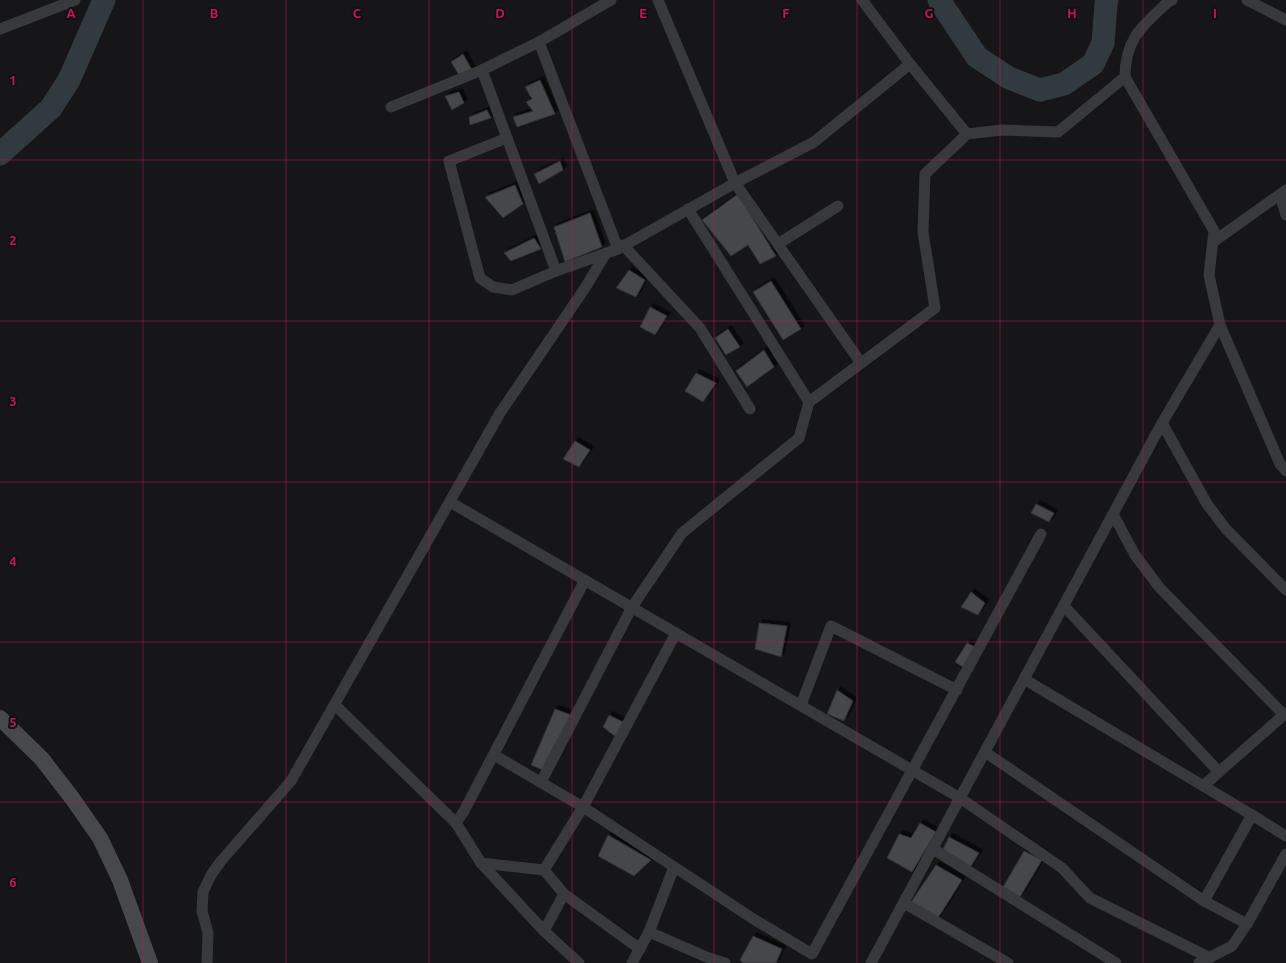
<svg xmlns="http://www.w3.org/2000/svg" width="1286" height="963" viewBox="0 0 1286 963" font-family="Ubuntu,sans-serif">
<style>
.lines{fill:none;stroke-linecap:round;stroke-linejoin:round}
.river{stroke:#313a3f;stroke-width:23}
.building{fill:#45474a;stroke:#303134;filter:url(#shadow)}
.street{stroke:#38393c;stroke-width:11}
.secondary{stroke:#46484c;stroke-width:16}
.grid{fill:none;stroke:#c2185b;stroke-width:1;stroke-opacity:0.55}
.grid-label{font-size:13px;text-anchor:middle;font-weight:bold;fill:#c2185b;stroke:#111113;stroke-width:4;stroke-linejoin:round;paint-order:stroke}
</style>
<defs>
<filter id="shadow"><feDropShadow dx="3.5" dy="-3.5" stdDeviation="0" flood-color="#0009"/></filter>
</defs>
<rect width="100%" height="100%" fill="#161618"/>
<g class="lines">
<!-- river -->
<g class="river">
<path d="M939,0L977,57L1009,78L1040,90L1064,84L1093,64L1103,43L1106,4L1107,0"/>
<path d="M0,154L51,108L69,80L104,0"/>
</g>
</g>
<!-- building -->
<g class="building">
<path d="M463,54L472,70L459,75L451,62Z"/>
<path d="M540,80L555,114L517,127L513,117L533,111L526,102L532,99L525,87Z"/>
<path d="M459,92L464,103L452,110L445,96Z"/>
<path d="M487,110L491,118L470,125L469,117Z"/>
<path d="M560,161L563,170L539,184L534,174Z"/>
<path d="M515,185L523,204L503,218L485,197Z"/>
<path d="M738,194L776,256L760,264L748,245L731,256L702,220Z"/>
<path d="M590,213L602,247L565,262L554,227Z"/>
<path d="M534,238L541,249L511,261L504,253Z"/>
<path d="M629,270L645,280L636,297L616,288Z"/>
<path d="M771,281L801,329L783,340L753,292Z"/>
<path d="M650,307L667,316L655,335L640,327Z"/>
<path d="M728,329L740,347L726,355L715,338Z"/>
<path d="M764,350L774,367L747,387L736,371Z"/>
<path d="M696,373L716,383L703,402L685,391Z"/>
<path d="M575,441L590,450L579,467L563,459Z"/>
<path d="M1036,504L1054,513L1049,522L1031,513Z"/>
<path d="M971,592L985,603L978,615L961,607Z"/>
<path d="M759,623L787,626L781,657L755,649Z"/>
<path d="M967,643L979,649L968,670L955,662Z"/>
<path d="M837,690L853,701L844,721L827,714Z"/>
<path d="M555,709L571,715L543,770L531,765Z"/>
<path d="M609,715L627,724L616,737L603,727Z"/>
<path d="M920,823L936,832L912,872L887,858L899,834L911,838Z"/>
<path d="M608,835L651,860L634,876L598,856Z"/>
<path d="M949,837L979,853L968,871L943,849Z"/>
<path d="M1024,851L1042,860L1020,897L1003,887Z"/>
<path d="M936,865L962,880L936,921L911,902Z"/>
<path d="M753,936L782,949L776,963H743L740,960Z"/>
</g>
<g class="lines">
<!-- street -->
<g class="street">
<path d="M658,0L735,183L861,363"/>
<path d="M862,0L910,64L967,134L1002,130L1058,132L1125,77"/>
<path d="M1172,0L1168,2C1142,26 1125,39 1125,77L1214,231L1209,275L1220,325L1280,464L1286,471"/>
<path d="M1247,0L1286,20"/>
<path d="M0,29L75,0"/>
<path d="M539,42L618,249"/>
<path d="M482,70L556,271"/>
<path d="M391,107L482,70L539,42L611,0"/>
<path d="M507,138L449,161L480,278L493,287L512,290L556,271L618,249L735,183L814,142L910,64"/>
<path d="M1280,195L1286,215"/>
<path d="M688,209L809,402L935,308L923,232L925,174L967,134"/>
<path d="M1213,242L1286,190"/>
<path d="M778,244L838,206"/>
<path d="M623,245L700,328L750,409"/>
<path d="M1162,423L1207,504L1226,529L1286,590"/>
<path d="M450,502L960,798L1062,868L1090,898L1210,958"/>
<path d="M1113,514L1135,555L1159,587L1284,715"/>
<path d="M1064,606L1219,772"/>
<path d="M1024,679L1252,815L1204,901"/>
<path d="M335,705L456,823"/>
<path d="M801,705L831,626L957,690"/>
<path d="M985,752L1204,901L1247,924L1232,946L1199,963"/>
<path d="M494,755L583,807L755,920L812,954L1041,534"/>
<path d="M541,782L632,607L682,533L799,438L809,402"/>
<path d="M1203,786L1286,713"/>
<path d="M1252,815L1286,836"/>
<path d="M933,849L1116,963"/>
<path d="M481,863L544,870"/>
<path d="M904,903L1008,963"/>
<path d="M1247,924L1286,854"/>
<path d="M544,931L564,894"/>
<path d="M649,932L709,958L725,963"/>
<path d="M640,949L564,894L544,870L583,807L676,633"/>
<path d="M207,963L208,933L202,911L203,892L211,875L221,861L291,781L500,413L585,288L606,253"/>
<path d="M579,963L544,931L481,863L456,823L464,811L585,580"/>
<path d="M632,963L649,932L674,867"/>
<path d="M871,963L1162,423L1220,325"/>
</g>
<!-- secondary -->
<path class="secondary" d="M0,718L42,759L72,798L100,838L120,880L150,963"/>
</g>
<!-- grid -->
<path class="grid" d="M143,0V963M286,0V963M429,0V963M572,0V963M714,0V963M857,0V963M1000,0V963M1143,0V963M0,160H1286M0,321H1286M0,482H1286M0,642H1286M0,802H1286"/>
<g class="grid-label">
<text x="71" y="18">A</text>
<text x="214" y="18">B</text>
<text x="357" y="18">C</text>
<text x="500" y="18">D</text>
<text x="643" y="18">E</text>
<text x="786" y="18">F</text>
<text x="929" y="18">G</text>
<text x="1072" y="18">H</text>
<text x="1215" y="18">I</text>
<text x="13" y="85">1</text>
<text x="13" y="245">2</text>
<text x="13" y="406">3</text>
<text x="13" y="566">4</text>
<text x="13" y="727">5</text>
<text x="13" y="887">6</text>
</g>
</svg>
